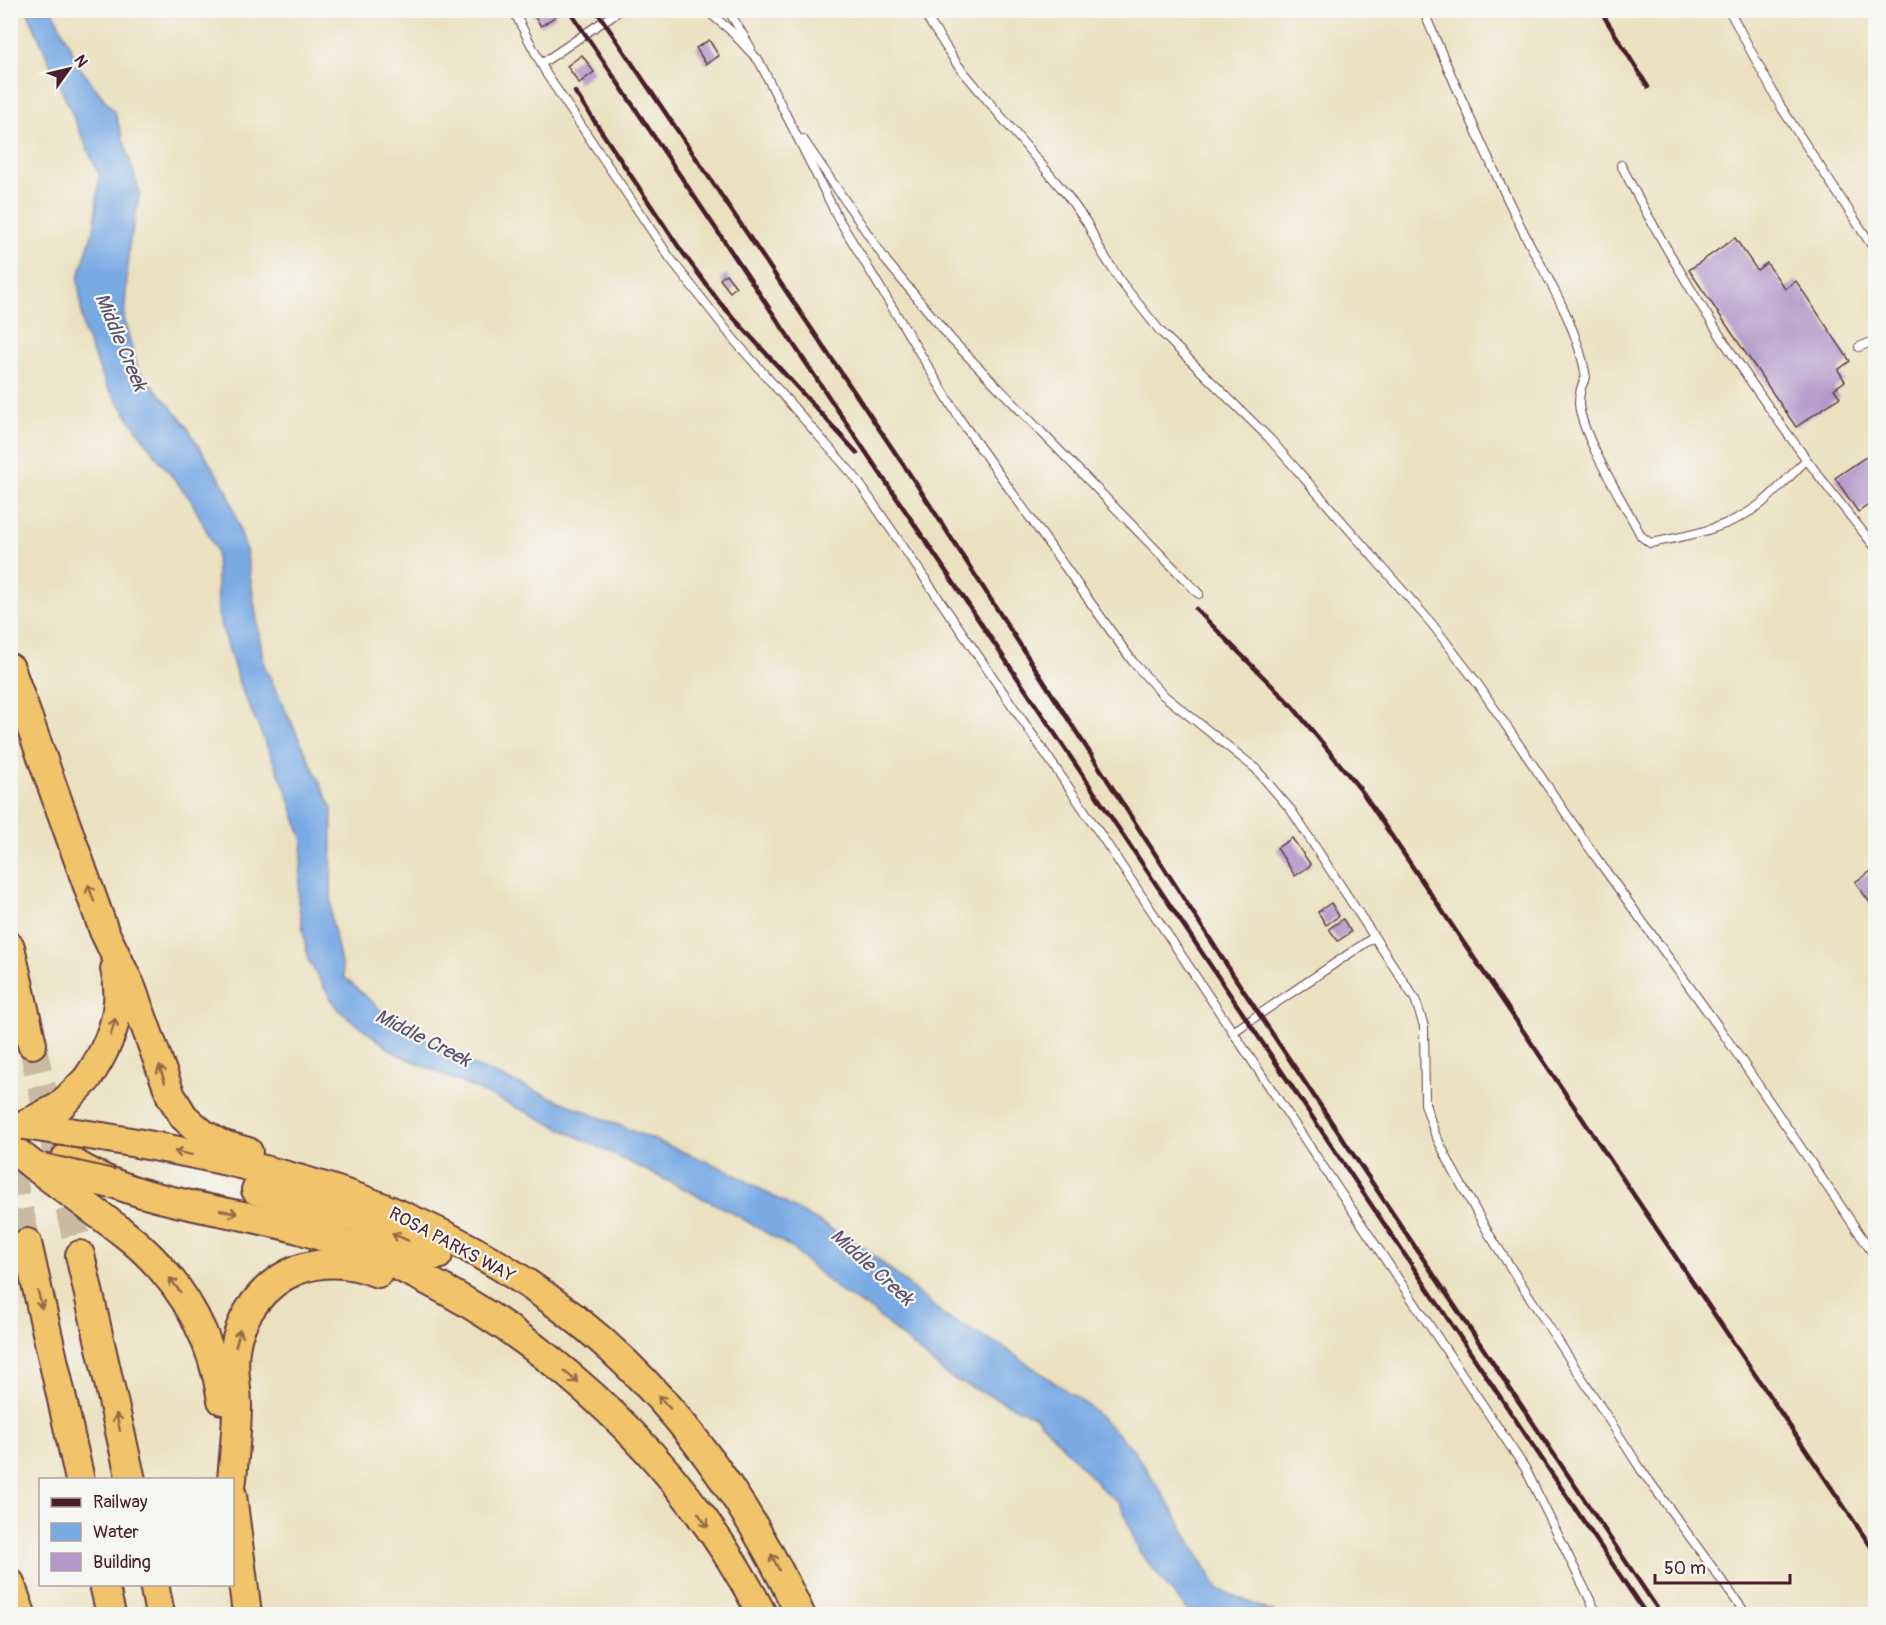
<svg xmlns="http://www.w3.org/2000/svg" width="1886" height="1625" viewBox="0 0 1886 1625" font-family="Pangolin,sans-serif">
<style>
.water{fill:#79aae4;stroke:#626488;stroke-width:1.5}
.building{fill:#b498ca}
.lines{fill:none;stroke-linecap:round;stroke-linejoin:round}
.highway-tunnel{stroke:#cbbaa2;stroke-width:28;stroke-dasharray:28 14;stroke-linecap:butt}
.lane-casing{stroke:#623c41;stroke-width:10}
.highway-casing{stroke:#623c41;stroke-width:32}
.lane{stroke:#fff;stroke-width:8}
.highway{stroke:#f1c36a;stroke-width:28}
.rail{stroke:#4a1f2b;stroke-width:4.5}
.highway-bridge-casing{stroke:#623c41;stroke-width:32;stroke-linecap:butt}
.highway-bridge{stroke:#f1c36a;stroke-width:28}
.oneway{stroke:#956947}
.labels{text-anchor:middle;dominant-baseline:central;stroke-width:4.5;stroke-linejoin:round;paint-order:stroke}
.street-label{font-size:18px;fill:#4a1f2b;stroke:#f6f6f2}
.water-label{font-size:20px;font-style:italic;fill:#5a506c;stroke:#f6f6f2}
</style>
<rect width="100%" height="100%" fill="#f6f6f2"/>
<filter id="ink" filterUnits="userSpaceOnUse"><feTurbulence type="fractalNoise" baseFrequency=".0167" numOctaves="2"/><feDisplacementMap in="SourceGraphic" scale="12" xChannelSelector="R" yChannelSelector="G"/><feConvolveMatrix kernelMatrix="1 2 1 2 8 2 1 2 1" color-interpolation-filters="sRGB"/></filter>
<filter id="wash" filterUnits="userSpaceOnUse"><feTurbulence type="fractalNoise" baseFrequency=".008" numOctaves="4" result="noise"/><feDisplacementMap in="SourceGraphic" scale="24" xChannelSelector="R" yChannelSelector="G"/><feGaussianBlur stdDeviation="1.35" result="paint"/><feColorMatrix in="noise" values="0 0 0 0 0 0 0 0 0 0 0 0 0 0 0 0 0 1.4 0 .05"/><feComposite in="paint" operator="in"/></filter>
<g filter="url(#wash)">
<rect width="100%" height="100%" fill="#ebe1c0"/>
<!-- water -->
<path class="water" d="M27,11H53L80,68L115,113L140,193L129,246L124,321L138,369L183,421L228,492L246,550L264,665L332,808L331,917L344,977L391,1019L470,1064L725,1169L865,1248L946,1317L1003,1347L1090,1407L1133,1449L1174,1512L1218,1589L1277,1614H1190L1139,1551L1120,1503L1104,1491L1036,1417L949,1377L871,1310L838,1290L789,1246L731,1212L531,1114L395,1053L337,1009L308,960L298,901L303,842L287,792L239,683L218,614L216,550L191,500L155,455L106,385L84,332L78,279L95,225L99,175Z"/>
<g id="blocks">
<!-- building -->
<g class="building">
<path d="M530,10H552L556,16L541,26Z"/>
<path d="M709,40L719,56L706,64L696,48Z"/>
<path d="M582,55L594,72L579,83L567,66Z"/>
<path d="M1735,238L1757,270L1767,263L1785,289L1796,281L1850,361L1838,370L1845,381L1834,389L1840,397L1796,427L1689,270Z"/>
<path d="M726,274L736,287L730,292L720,279Z"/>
<path d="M1876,450V500L1858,512L1835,478Z"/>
<path d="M1292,838L1311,865L1295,876L1277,848Z"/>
<path d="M1876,868V911L1855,882Z"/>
<path d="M1331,903L1339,916L1326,925L1318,912Z"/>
<path d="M1343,919L1351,932L1338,941L1329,929Z"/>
</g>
</g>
</g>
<g filter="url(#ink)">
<use href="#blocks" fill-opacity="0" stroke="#623c41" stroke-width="1.5"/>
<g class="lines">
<!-- highway-tunnel -->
<g class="highway-tunnel">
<path d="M32,1044L80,1255"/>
<path d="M10,1169L27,1243"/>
</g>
<!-- lane casing -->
<g class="lane-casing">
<g id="lane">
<path d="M513,10L547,75L670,258L735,341L855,477L1076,798L1525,1468L1597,1614"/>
<path d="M706,10L730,30L759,61L838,218L961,421L1133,662L1162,694L1255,768L1291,810L1415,999L1424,1026L1425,1104L1435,1134L1453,1170L1489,1234L1642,1471L1746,1614"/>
<path d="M728,10L751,48"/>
<path d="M922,10L957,64L1067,195L1087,223L1101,251L1121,282L1160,331L1269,438L1432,624L1477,683L1595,856L1720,1029L1876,1258"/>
<path d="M1423,10C1454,83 1486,155 1521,227C1545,275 1577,323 1586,377C1581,385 1579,394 1579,404C1582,438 1624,502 1641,536L1650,543C1689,536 1730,528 1762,503C1777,491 1791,475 1805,461"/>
<path d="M1729,10L1781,107L1876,252"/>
<path d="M541,64L620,10"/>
<path d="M803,139L887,262L952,340L1199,594"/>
<path d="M1621,165C1691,301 1779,430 1876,548"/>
<path d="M1859,347L1876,340"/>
<path d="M1233,1032L1374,937"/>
</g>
</g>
<!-- highway casing -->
<g class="highway-casing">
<g id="highway">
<path d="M10,668L104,931L131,987L171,1096L184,1117L202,1133L220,1144L248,1152"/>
<path d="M10,947L32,1044"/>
<path d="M87,1079C109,1047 126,1008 115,969"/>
<path d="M102,1137C190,1152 282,1170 366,1201C572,1279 708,1417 800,1614"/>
<path d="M10,1147L34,1166"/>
<path d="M66,1158C134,1205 224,1207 302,1230C498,1288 668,1434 762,1614"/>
<path d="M256,1190L355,1218L438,1255"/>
<path d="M121,1231C177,1274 211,1330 222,1400"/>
<path d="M27,1243L80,1480"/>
<path d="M80,1255L131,1480"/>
<path d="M232,1480C234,1455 237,1430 237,1406C237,1387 232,1369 235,1350C239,1316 264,1283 297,1270C324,1260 352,1262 378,1273"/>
<path d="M232,1495L247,1614"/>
<path d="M10,1583L21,1614"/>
<path d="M104,1584L111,1614"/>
<path d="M154,1584L160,1614"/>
</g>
</g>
<!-- lane -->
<use href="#lane" class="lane"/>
<!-- highway -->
<use href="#highway" class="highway"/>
<!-- rail -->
<g class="rail">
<path d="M569,10L1646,1614"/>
<path d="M596,10L917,485L1241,987L1661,1614"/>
<path d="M1600,10L1648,87"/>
<path d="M575,92L680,249L720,303L857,453"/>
<path d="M1196,609L1292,706L1360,789L1876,1554"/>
</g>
<!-- highway-bridge casing -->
<g class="highway-bridge-casing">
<g id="highway-bridge">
<path d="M24,1125L59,1107L87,1079"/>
<path d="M24,1125L102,1137"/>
<path d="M34,1166L121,1231"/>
<path d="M42,1168L112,1184"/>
</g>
</g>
<!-- highway-bridge -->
<use href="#highway-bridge" class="highway-bridge"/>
</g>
<!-- one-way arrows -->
<defs><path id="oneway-shaft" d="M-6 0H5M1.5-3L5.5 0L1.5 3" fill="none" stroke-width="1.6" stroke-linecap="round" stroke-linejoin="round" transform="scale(1.5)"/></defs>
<g class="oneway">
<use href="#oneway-shaft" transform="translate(91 893) rotate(-110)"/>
<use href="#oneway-shaft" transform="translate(113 1027) rotate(-74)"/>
<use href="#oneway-shaft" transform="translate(162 1074) rotate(-109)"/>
<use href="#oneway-shaft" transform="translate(183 1153) rotate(-168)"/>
<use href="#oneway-shaft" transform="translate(229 1212) rotate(13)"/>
<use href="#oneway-shaft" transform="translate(400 1237) rotate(-156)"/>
<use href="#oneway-shaft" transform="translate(175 1285) rotate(-127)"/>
<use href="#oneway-shaft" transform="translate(40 1300) rotate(77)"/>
<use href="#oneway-shaft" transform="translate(238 1338) rotate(-74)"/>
<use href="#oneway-shaft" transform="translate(571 1377) rotate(41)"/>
<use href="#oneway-shaft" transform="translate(664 1402) rotate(-133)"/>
<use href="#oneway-shaft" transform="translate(118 1422) rotate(-103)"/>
<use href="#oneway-shaft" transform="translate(703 1520) rotate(55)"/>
<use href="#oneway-shaft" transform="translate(775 1562) rotate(-117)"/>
</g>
</g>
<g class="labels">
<!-- street labels -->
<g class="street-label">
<text transform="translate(452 1245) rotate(28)">ROSA PARKS WAY</text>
</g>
<!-- water labels -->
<g class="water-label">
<text transform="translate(121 342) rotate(67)">Middle Creek</text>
<text transform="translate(423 1038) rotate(27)">Middle Creek</text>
<text transform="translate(872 1267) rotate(42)">Middle Creek</text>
</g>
</g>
<!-- margin -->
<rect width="1886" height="1625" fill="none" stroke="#f6f6f2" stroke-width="36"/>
<!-- legend -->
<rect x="39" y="1478" width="195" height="108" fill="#f6f6f2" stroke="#b1a0a2" stroke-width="1.5"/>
<rect x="51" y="1498" width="30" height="9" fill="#4a1f2b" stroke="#b1a0a2" stroke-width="1.5"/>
<text x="93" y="1508" font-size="18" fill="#4a1f2b">Railway</text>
<rect x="51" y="1523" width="30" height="18" fill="#79aae4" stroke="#b1a0a2" stroke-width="1.5"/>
<text x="93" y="1538" font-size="18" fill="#4a1f2b">Water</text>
<rect x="51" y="1553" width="30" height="18" fill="#b498ca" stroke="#b1a0a2" stroke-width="1.5"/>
<text x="93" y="1568" font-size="18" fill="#4a1f2b">Building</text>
<!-- north arrow -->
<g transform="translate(69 69) rotate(56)" stroke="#f6f6f2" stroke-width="4.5" paint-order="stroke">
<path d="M0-4.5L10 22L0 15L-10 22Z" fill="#4a1f2b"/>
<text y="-9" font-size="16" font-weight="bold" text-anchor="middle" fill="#4a1f2b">N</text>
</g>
<!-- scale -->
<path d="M1655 1574v9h135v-9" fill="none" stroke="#4a1f2b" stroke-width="3"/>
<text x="1664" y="1574" font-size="18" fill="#4a1f2b" stroke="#f6f6f2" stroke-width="4.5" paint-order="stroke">50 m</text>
</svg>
